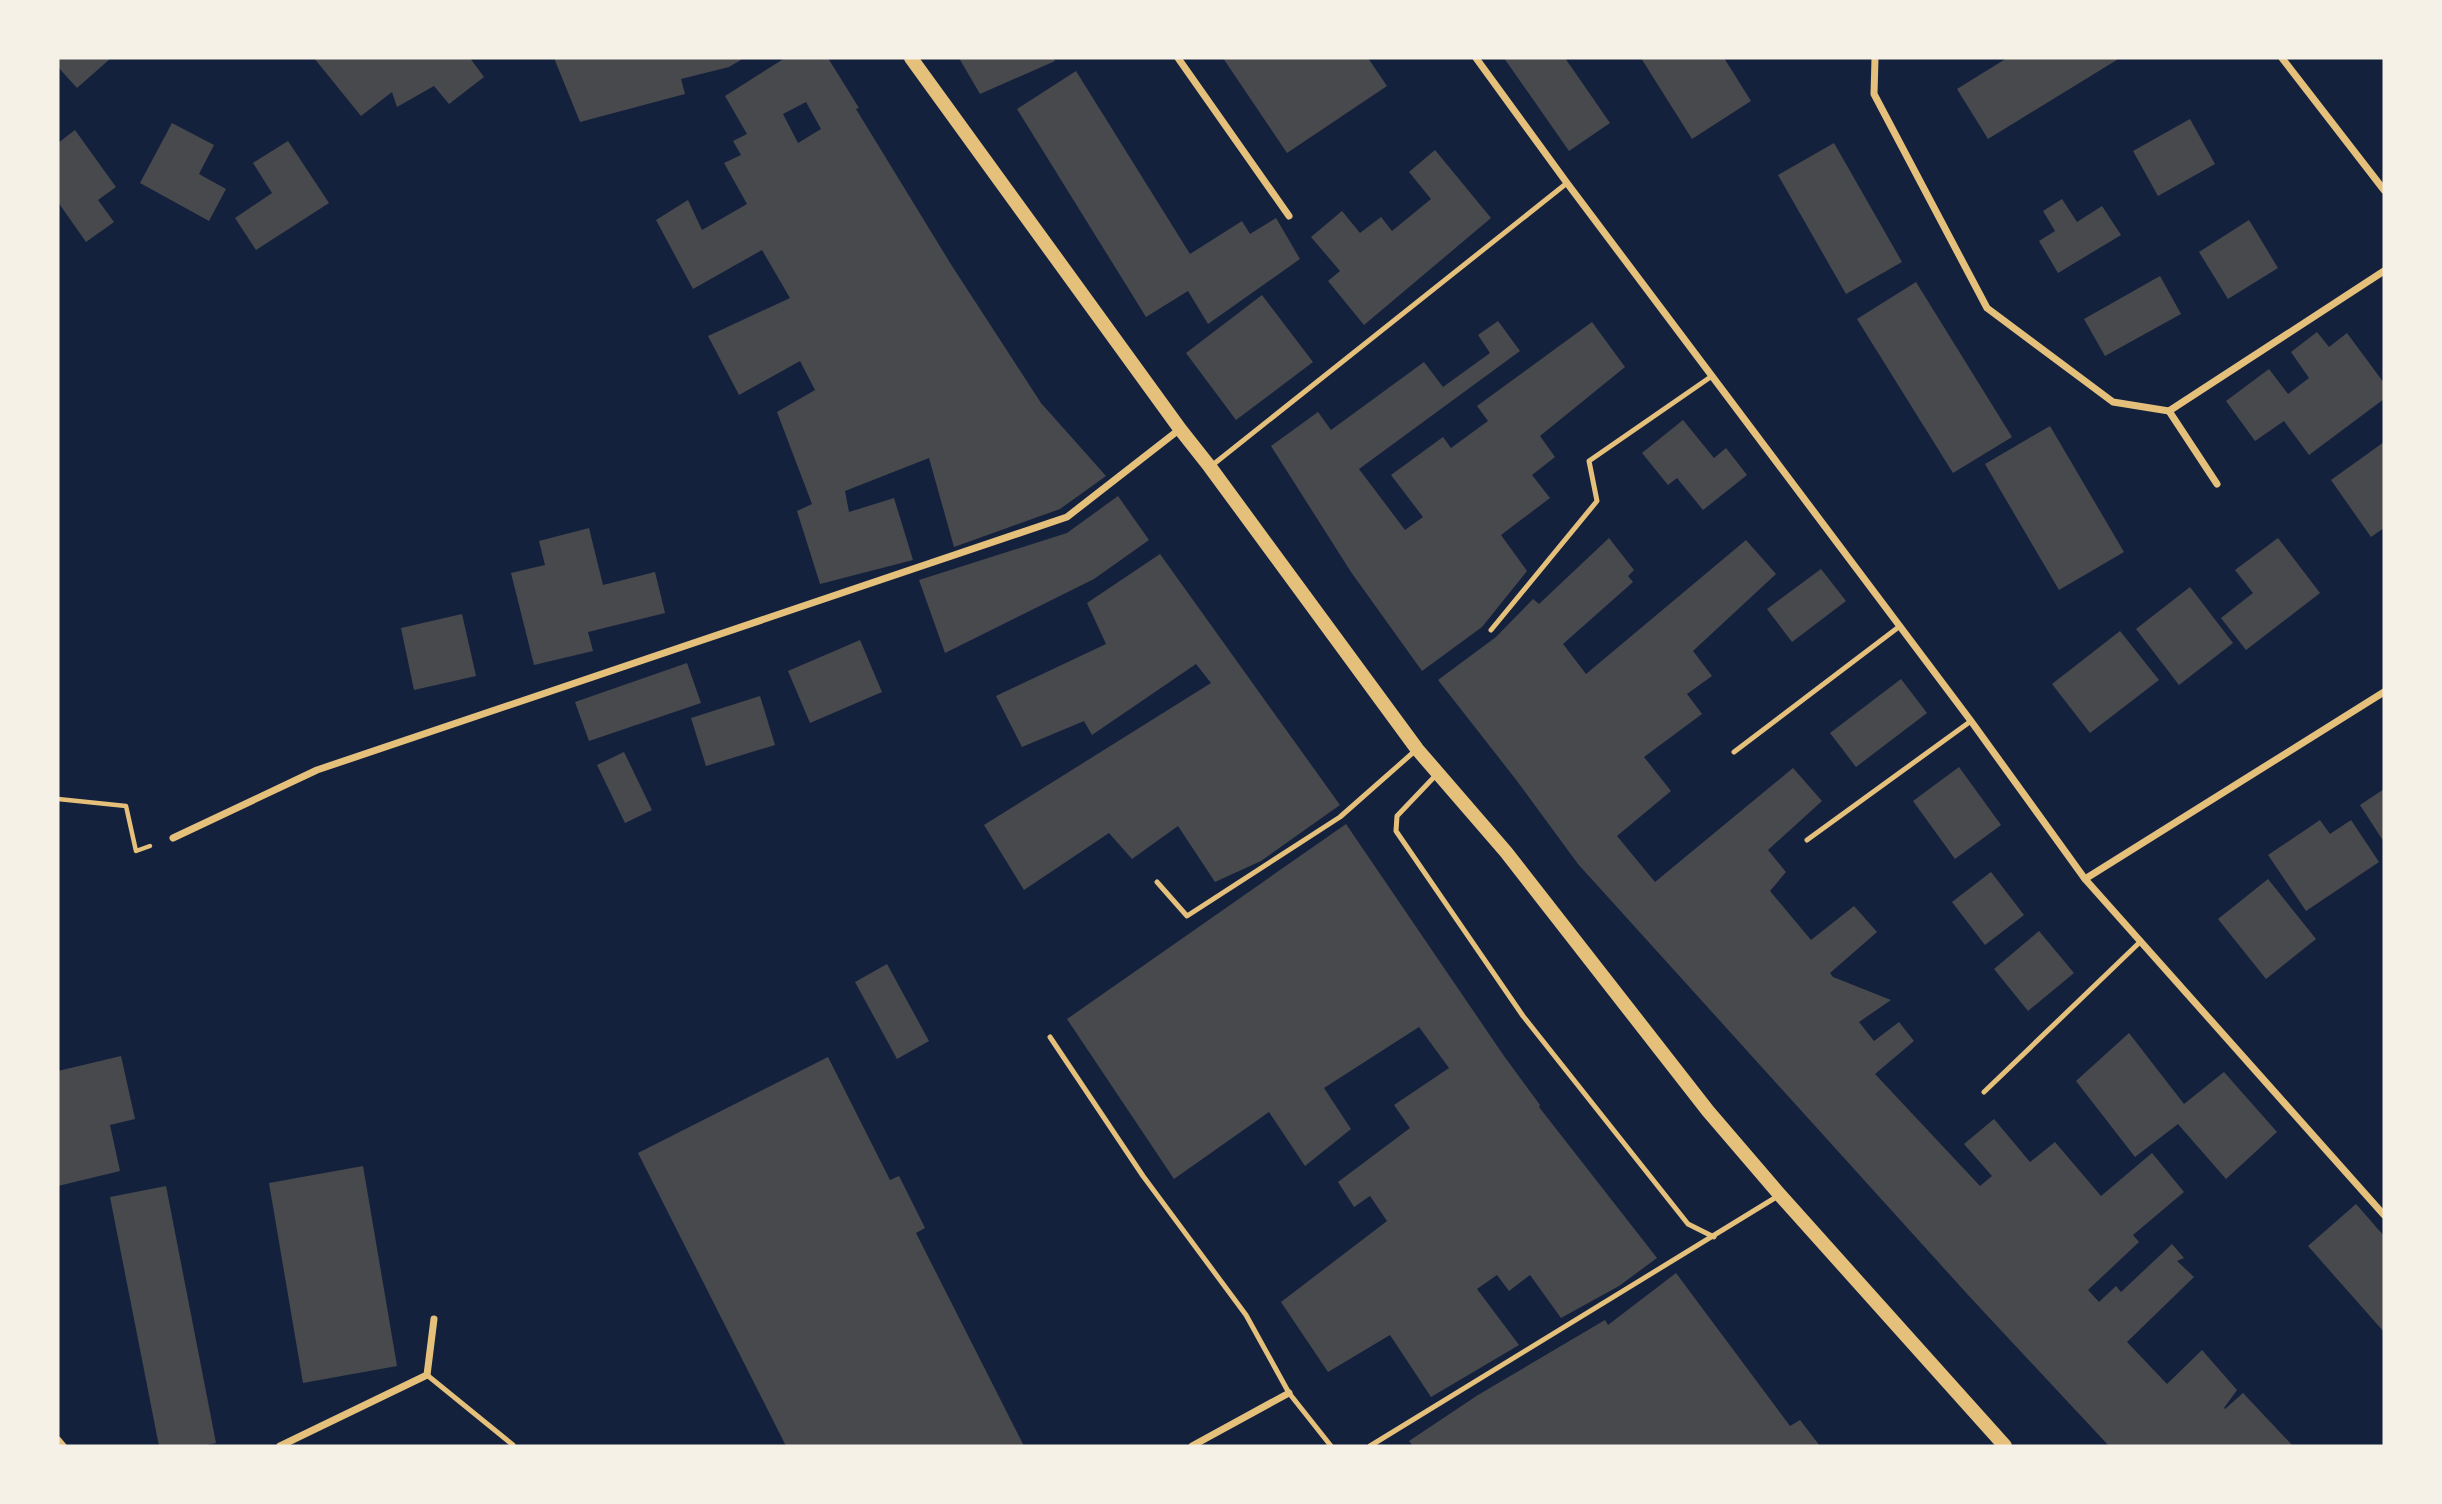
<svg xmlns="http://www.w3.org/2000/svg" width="2442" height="1504" viewBox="0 0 2442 1504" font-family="Figtree,sans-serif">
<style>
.building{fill:#48494c;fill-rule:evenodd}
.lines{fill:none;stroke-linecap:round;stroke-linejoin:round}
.path{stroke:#e5c07b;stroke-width:4.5}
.service{stroke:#e5c07b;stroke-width:5}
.minor{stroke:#e5c07b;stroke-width:7}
.secondary{stroke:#e5c07b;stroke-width:14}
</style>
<rect width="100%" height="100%" fill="#14213d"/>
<!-- building -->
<g class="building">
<path d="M58,58H111L77,88L58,67Z"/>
<path d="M314,58H470L484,77L449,104L434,86L397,107L392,92L361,116Z"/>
<path d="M554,58L617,59L744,58L729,67L681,79L685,94L580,122Z"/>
<path d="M785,58H828L859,108L856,109L952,266L1041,403L1106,476L1060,509L954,547L929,458L845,491L849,512L894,498L913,560L820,584L797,511L812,504L777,412L815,390L800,361L739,395L708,336L790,298L762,250L693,289L656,220L688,200L702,230L747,204L724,163L741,155L733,141L747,134L725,96ZM806,102L821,129L798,143L783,114Z"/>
<path d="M959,58H1053L1055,61L980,94Z"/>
<path d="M1223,58H1368L1387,86L1287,153Z"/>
<path d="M1504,58H1565L1610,123L1569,151Z"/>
<path d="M1641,58H1724L1751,101L1692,139Z"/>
<path d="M2007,58H2120L1988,139L1957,89Z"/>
<path d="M1076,71L1190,254L1242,221L1250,234L1276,218L1300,259L1208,324L1188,291L1146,317L1017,109Z"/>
<path d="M2190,119L2215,164L2158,196L2133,151Z"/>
<path d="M172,123L214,145L199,174L226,189L209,221L140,183Z"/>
<path d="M75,130L116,187L98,200L114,222L86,242L58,202V143Z"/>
<path d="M288,141L329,203L256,250L235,218L272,193L253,163Z"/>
<path d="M1834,143L1902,262L1846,294L1778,175Z"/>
<path d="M1435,150L1491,218L1364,325L1328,281L1340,271L1311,237L1342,211L1360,233L1381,217L1392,231L1431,199L1409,172Z"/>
<path d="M2062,199L2077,222L2102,206L2121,235L2058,273L2039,241L2055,231L2043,211Z"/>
<path d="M2249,220L2278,268L2228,299L2199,252Z"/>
<path d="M2160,276L2181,314L2105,356L2084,319Z"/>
<path d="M1916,282L2012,437L1953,473L1857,319Z"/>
<path d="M1262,295L1313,362L1236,420L1186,353Z"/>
<path d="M1498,321L1520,351L1359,469L1405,530L1423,517L1391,475L1443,437L1451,448L1488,421L1477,406L1592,322L1625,367L1540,436L1555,457L1532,475L1550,498L1501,535L1527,571L1482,627L1422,671L1351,572L1271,446L1318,412L1331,430L1424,362L1443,387L1490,353L1478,335Z"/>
<path d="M2317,332L2329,347L2347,333L2384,383V399L2309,455L2284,421L2255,441L2226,401L2269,369L2288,394L2309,378L2291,352Z"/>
<path d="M1683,420L1714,458L1726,448L1747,475L1703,510L1677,478L1668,485L1642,453Z"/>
<path d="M2050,426L2124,552L2059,590L1985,464Z"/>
<path d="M2384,442V528L2371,537L2331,480Z"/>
<path d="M1118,496L1149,540L1094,579L945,653L919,580L1067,533Z"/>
<path d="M589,528L603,585L655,572L665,613L588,632L593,651L534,665L511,573L545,565L539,541Z"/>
<path d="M1609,538L1634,570L1628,576L1633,582L1563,644L1586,674L1746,540L1776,574L1693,651L1712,676L1687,694L1702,714L1644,757L1671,791L1617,836L1655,882L1793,768L1822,801L1768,850L1786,872L1770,891L1811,940L1854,906L1877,932L1830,973L1833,977L1891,1000L1859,1022L1874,1041L1899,1022L1914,1041L1875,1074L1980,1186L1992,1176L1964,1144L1994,1119L2030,1162L2055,1142L2101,1196L2152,1153L2184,1192L2133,1235L2139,1242L2088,1290L2099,1302L2116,1286L2121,1292L2172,1244L2184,1258L2177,1261L2194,1277L2127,1342L2167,1384L2202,1350L2237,1390L2224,1408L2225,1409L2243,1393L2293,1446H2109L1969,1296L1578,864L1517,781L1438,680L1496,637L1533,599L1539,604Z"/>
<path d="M2278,538L2320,593L2246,650L2221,618L2253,593L2235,570Z"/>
<path d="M1160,554L1340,805L1261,861L1215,882L1178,826L1132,859L1109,833L1024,890L984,825L1211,683L1196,664L1092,735L1084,721L1022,747L996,696L1106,644L1087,603Z"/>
<path d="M1821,569L1846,601L1792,642L1767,609Z"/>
<path d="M2190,587L2233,643L2179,685L2136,629Z"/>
<path d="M462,614L476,676L414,690L401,628Z"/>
<path d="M2120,631L2159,680L2090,733L2052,684Z"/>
<path d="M860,640L882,692L810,723L788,671Z"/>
<path d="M687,663L701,703L589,741L575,702Z"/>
<path d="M1901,679L1927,713L1856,767L1830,733Z"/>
<path d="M760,696L775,745L706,766L691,718Z"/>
<path d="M624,752L652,810L625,823L597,765Z"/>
<path d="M1959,767L2001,825L1955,859L1913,801Z"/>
<path d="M2384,789V842L2360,805Z"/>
<path d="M2320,820L2330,834L2351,820L2379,862L2306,911L2268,855Z"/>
<path d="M1346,824L1504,1056L1540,1105L1539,1107L1657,1258L1619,1286L1561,1318L1530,1275L1509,1291L1497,1275L1477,1289L1519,1345L1431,1397L1390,1335L1328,1372L1281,1302L1387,1221L1370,1196L1354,1207L1338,1182L1410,1128L1394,1105L1449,1068L1419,1027L1324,1088L1351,1129L1305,1166L1269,1112L1174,1179L1067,1019Z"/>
<path d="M1991,872L2024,915L1985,945L1952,902Z"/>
<path d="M2268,879L2316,939L2266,979L2218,919Z"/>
<path d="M2039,931L2074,973L2028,1011L1994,969Z"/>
<path d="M887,964L929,1041L897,1059L855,982Z"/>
<path d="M2129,1033L2184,1104L2224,1072L2277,1132L2226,1179L2178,1124L2135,1157L2076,1081Z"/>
<path d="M121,1056L135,1119L110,1125L120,1171L58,1186V1071Z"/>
<path d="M828,1057L890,1180L899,1176L925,1228L916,1233L1024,1446H786L638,1153Z"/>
<path d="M363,1166L397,1366L303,1383L269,1183Z"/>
<path d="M166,1186L216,1443L202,1446H159L110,1197Z"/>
<path d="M2356,1204L2384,1236V1332L2308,1246Z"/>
<path d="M1676,1273L1790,1426L1800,1420L1820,1446H1413L1409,1441L1478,1395L1605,1320L1608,1325Z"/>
</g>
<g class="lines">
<!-- path -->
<path class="path" d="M58,799L126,806L136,851L150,846"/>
<!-- service -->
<g class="service">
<path d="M1210,467L1567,183"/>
<path d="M1491,630L1597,501L1589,461L1712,376"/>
<path d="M1734,752L1900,626"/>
<path d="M1437,774L1397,816L1396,831L1523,1016L1688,1224L1714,1237"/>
<path d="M1807,840L1971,721"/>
<path d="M1157,882L1187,916L1340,817L1416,750"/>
<path d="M1050,1037L1143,1176L1246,1315L1289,1393L1331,1446"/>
<path d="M1984,1092L2141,941"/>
<path d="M427,1375L513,1445"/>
<path d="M1370,1446L1778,1196"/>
</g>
<!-- minor -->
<g class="minor">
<path d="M1178,58L1289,216"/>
<path d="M1476,58L1567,183L1971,721L2085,879L2384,1215"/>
<path d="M1875,58L1874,94L1987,308L2113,402L2169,411L2384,271"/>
<path d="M2282,58L2384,190"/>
<path d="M2169,411L2217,484"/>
<path d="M173,838L317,770L1067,517L1180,429"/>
<path d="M2085,879L2384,692"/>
<path d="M58,1440L63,1446"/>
<path d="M280,1446L427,1375L434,1319"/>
<path d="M1192,1446L1289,1393"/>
</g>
<!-- secondary -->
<path class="secondary" d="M911,58L1180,429L1210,467L1417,749L1506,852L1708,1111L1780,1195L2005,1446"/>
</g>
<!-- border -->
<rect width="2442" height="1504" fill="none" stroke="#f6f1e7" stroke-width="119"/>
</svg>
